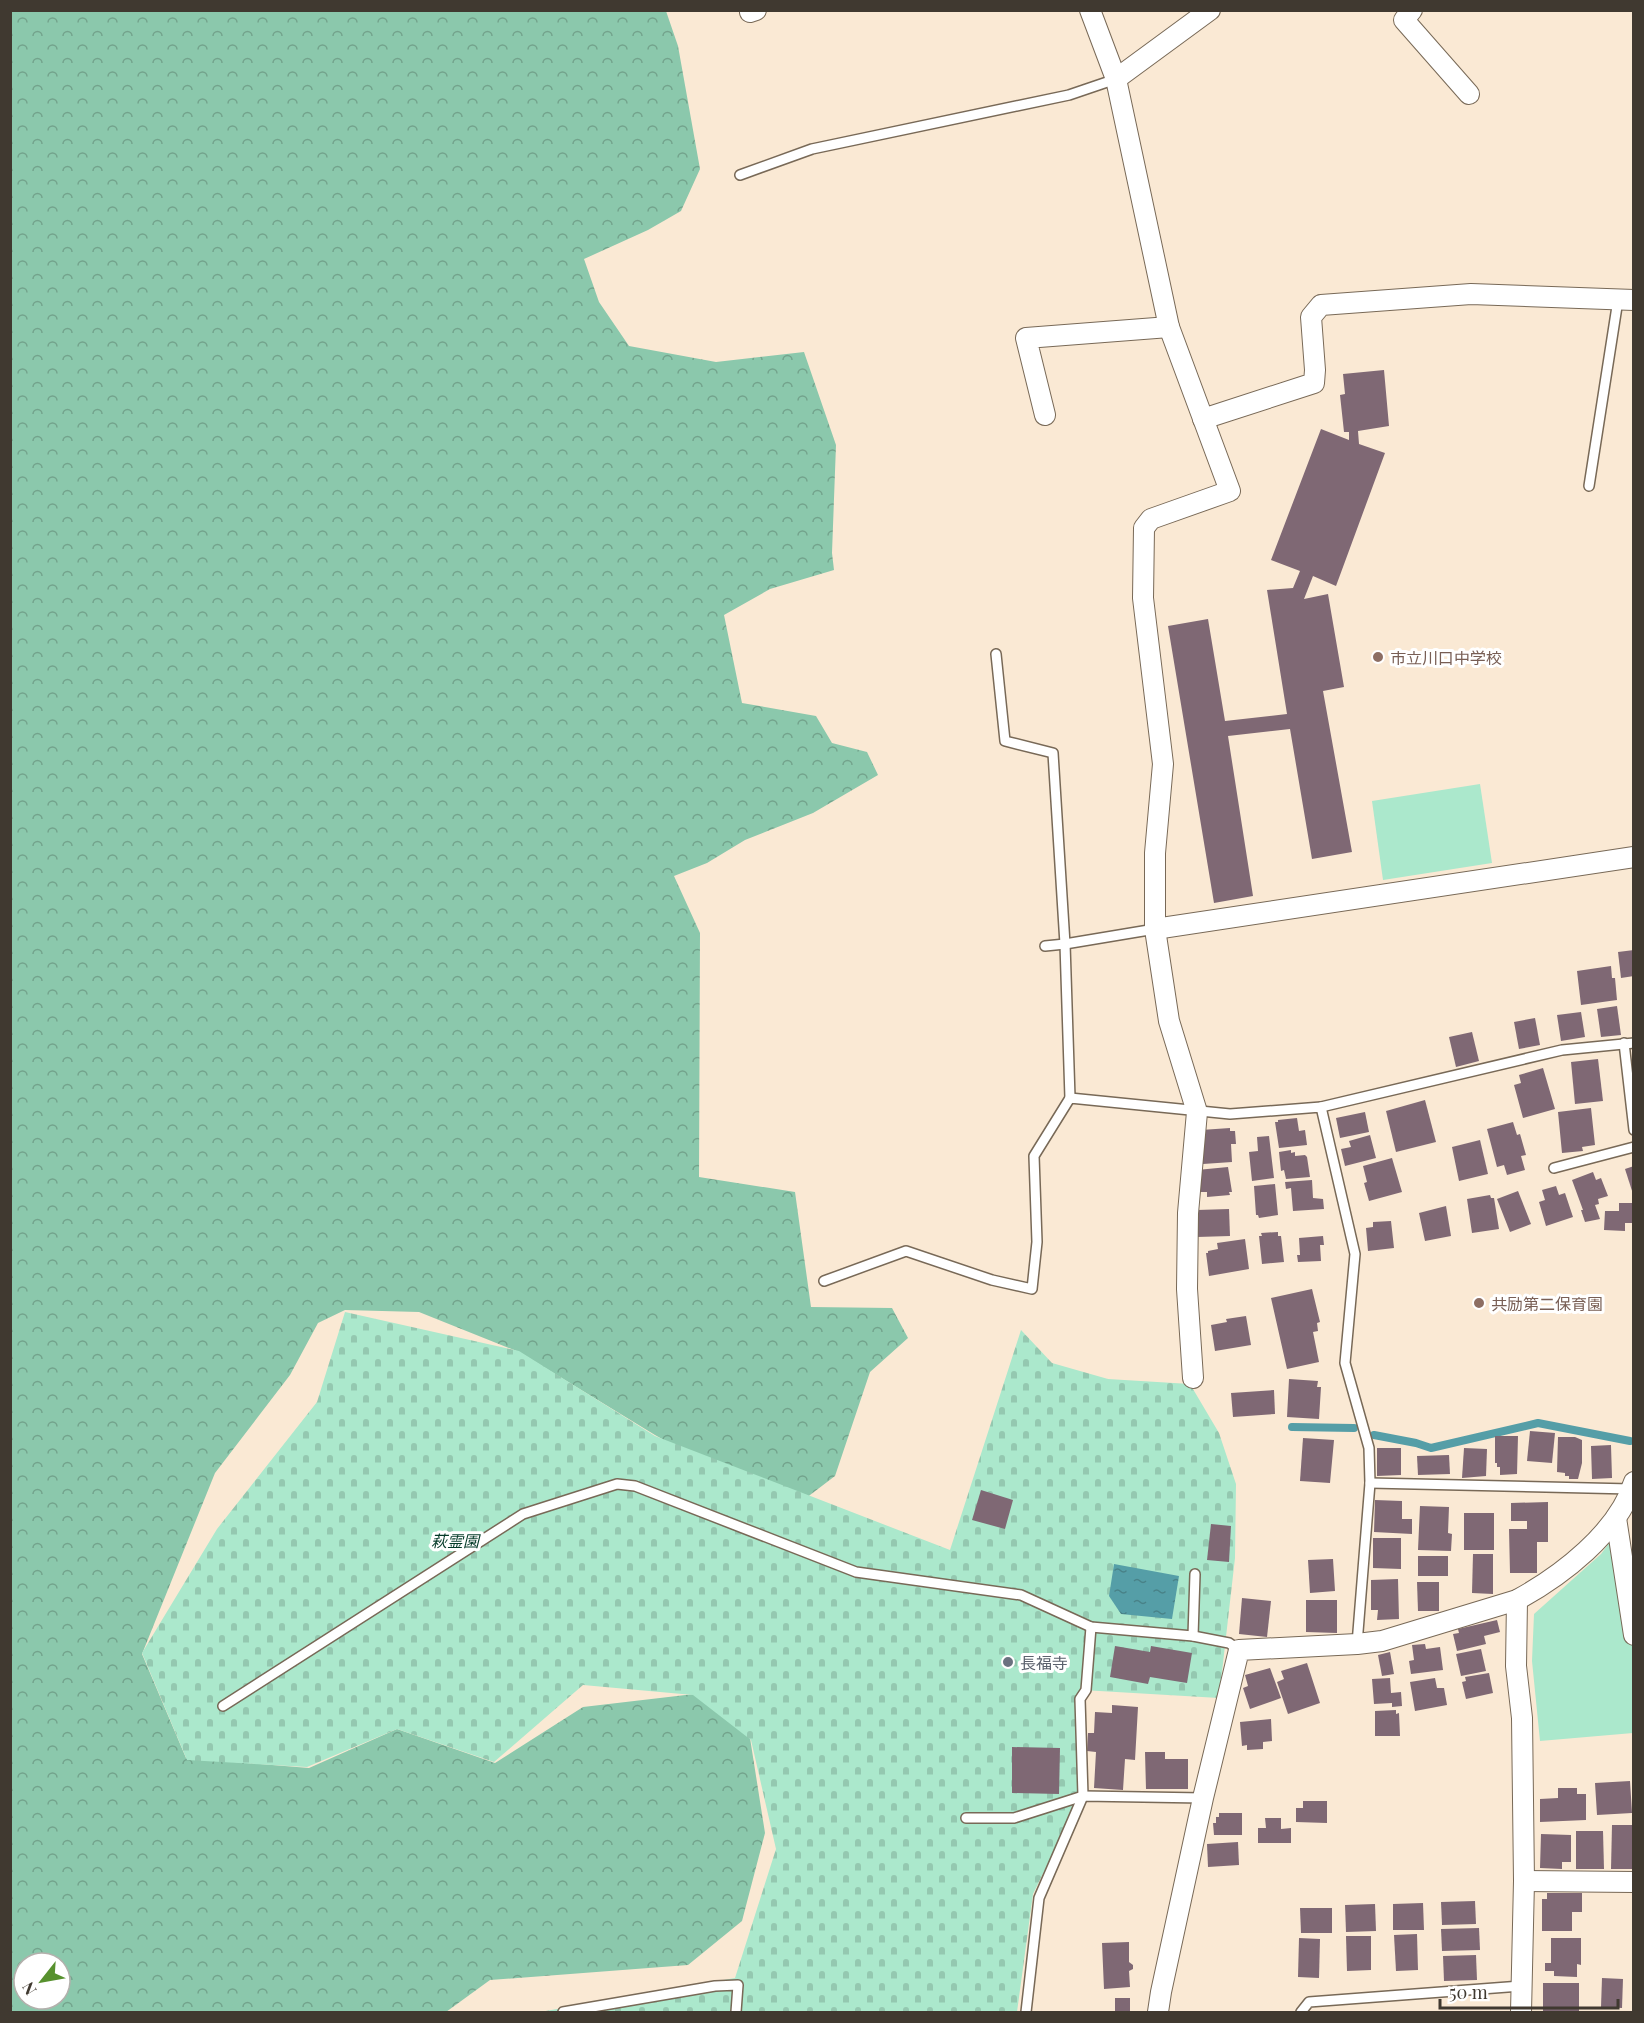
<svg xmlns="http://www.w3.org/2000/svg" width="1644" height="2023" viewBox="0 0 1644 2023" font-family="'Playfair Display','Noto Sans JP',serif">
<style>
.forest{fill:url(#forest-crowns);fill-rule:evenodd}
.cemetery{fill:url(#cemetery-stones)}
.green{fill:#abe8cc}
.water{fill:url(#water-ripples)}
.lines{fill:none;stroke-linecap:round;stroke-linejoin:round}
.stream{stroke:#559ea7;stroke-width:8}
.building{fill:#7f6874}
.service-casing{stroke:#786957;stroke-width:12}
.minor-casing{stroke:#786957;stroke-width:22}
.service{stroke:#fff;stroke-width:9}
.minor{stroke:#fff;stroke-width:20}
.education-dot{fill:#8d6e63;stroke:#fff;stroke-width:2}
.worship-dot{fill:#6b7280;stroke:#fff;stroke-width:2}
.labels{text-anchor:middle;dominant-baseline:central;stroke-width:6;stroke-linejoin:round;paint-order:stroke}
.education-label{font-size:16px;fill:#785e54;stroke:#fff;text-anchor:start}
.park-label{font-size:16px;font-style:italic;fill:#043a28;stroke:#fff}
.worship-label{font-size:16px;fill:#5b616d;stroke:#fff;text-anchor:start}
</style>
<defs>
<pattern id="forest-crowns" width="20" height="18" patternUnits="userSpaceOnUse" patternTransform="scale(1.5)"><rect width="20" height="18" fill="#8bc8ac"/><path d="M2 6a3 3 0 1 1 6 0M12 15a3 3 0 1 1 6 0" fill="none" stroke="#73a38c"/></pattern>
<pattern id="cemetery-stones" width="16" height="16" patternUnits="userSpaceOnUse" patternTransform="scale(1.5)"><rect width="16" height="16" fill="#abe8cc"/><path d="M2 7V4a2 2 0 0 1 4 0v3zM10 15v-3a2 2 0 0 1 4 0v3z" fill="#94c8b0"/></pattern>
<pattern id="water-ripples" width="26" height="14" patternUnits="userSpaceOnUse" patternTransform="scale(1.5)"><rect width="26" height="14" fill="#559ea7"/><path d="M2 4q2-2 4 0t4 0M15 11q2-2 4 0t4 0" fill="none" stroke="#488288"/></pattern>
</defs>
<rect width="100%" height="100%" fill="#fae9d4"/>
<!-- forest -->
<path class="forest" d="M11,11H666L678,46L700,169L681,211L648,230L584,259L599,302L629,346L716,362L804,352L836,445L832,553L834,570L770,589L724,615L742,703L816,716L832,743L867,752L878,775L813,813L745,840L707,863L674,876L700,933L699,1177L795,1192L811,1307L892,1308L908,1338L870,1372L835,1476L789,1511L655,1435L519,1352L419,1312L345,1310L318,1323L290,1375L215,1473L142,1654L186,1758L309,1768L397,1729L495,1763L583,1707L694,1694L750,1738L765,1833L742,1921L688,1965L490,1980L446,2012H11ZM24,1963H60V1999H24Z"/>
<!-- cemetery -->
<path class="cemetery" d="M345,1312L519,1351L655,1436L950,1550L1021,1330L1052,1363L1108,1379L1190,1384L1219,1433L1236,1484L1235,1558L1219,1698L1082,1690L1079,1800L1033,1894L1017,2012H540L735,1978L776,1849L751,1740L693,1695L583,1685L494,1762L397,1729L307,1767L187,1760L142,1653L217,1529L317,1402Z"/>
<!-- green -->
<g class="green">
<path d="M1480,784L1492,863L1383,880L1372,801Z"/>
<path d="M1618,1531L1633,1635V1733L1540,1741L1532,1661L1534,1614L1601,1554Z"/>
</g>
<!-- water -->
<path class="water" d="M1114,1564L1179,1576L1172,1619L1121,1614L1109,1596Z"/>
<g class="lines">
<!-- stream -->
<g class="stream">
<path d="M1292,1427L1354,1428"/>
<path d="M1374,1435L1416,1443L1431,1448L1538,1423L1630,1441"/>
</g>
</g>
<!-- building -->
<g class="building">
<path d="M1384,370L1389,426L1358,431L1359,444L1385,453L1336,586L1313,576L1304,599L1328,594L1344,687L1323,691L1352,852L1312,859L1290,729L1228,736L1253,896L1214,903L1168,626L1208,619L1225,721L1287,714L1267,590L1293,588L1300,571L1271,560L1321,429L1349,440V432H1344L1340,395L1345,394L1343,374Z"/>
<path d="M1634,950V976L1621,978L1618,952Z"/>
<path d="M1611,966L1612,978H1615L1617,1000L1581,1005L1577,971Z"/>
<path d="M1617,1006L1621,1035L1601,1037L1597,1009Z"/>
<path d="M1581,1012L1585,1037L1561,1041L1557,1015Z"/>
<path d="M1535,1018L1540,1045L1519,1049L1514,1022Z"/>
<path d="M1472,1032L1479,1061L1456,1067L1449,1037Z"/>
<path d="M1598,1059L1603,1101L1575,1104L1571,1062Z"/>
<path d="M1543,1068L1555,1109L1523,1118L1514,1085L1521,1083L1519,1075Z"/>
<path d="M1425,1100L1436,1142L1396,1152L1386,1111Z"/>
<path d="M1591,1108L1595,1145L1582,1147L1583,1151L1562,1153L1558,1112Z"/>
<path d="M1365,1112L1369,1132L1340,1138L1336,1118Z"/>
<path d="M1297,1118L1299,1131L1305,1130L1307,1145L1279,1148L1275,1122H1278V1120Z"/>
<path d="M1513,1122L1517,1135L1520,1134L1526,1155L1521,1156L1525,1170L1507,1175L1504,1165L1497,1167L1487,1129Z"/>
<path d="M1230,1128V1131H1235L1236,1144H1231L1232,1162L1203,1164L1201,1130Z"/>
<path d="M1370,1135L1376,1158L1345,1166L1341,1149L1351,1147L1349,1141Z"/>
<path d="M1269,1136L1274,1178L1252,1181L1249,1152L1258,1151L1257,1137Z"/>
<path d="M1480,1140L1488,1174L1459,1181L1452,1147Z"/>
<path d="M1291,1150V1153L1295,1152V1156L1305,1155L1307,1157L1310,1177L1286,1179L1284,1170L1281,1171L1279,1152Z"/>
<path d="M1392,1158L1402,1192L1369,1201L1364,1183L1367,1182L1363,1166Z"/>
<path d="M1634,1166V1193L1633,1194L1625,1169Z"/>
<path d="M1228,1167L1232,1192H1229L1230,1195L1207,1197V1192H1199L1197,1170Z"/>
<path d="M1593,1172L1596,1180L1601,1178L1608,1196L1598,1199L1599,1204L1595,1205L1600,1219L1585,1222L1581,1210H1583L1572,1180Z"/>
<path d="M1312,1180L1313,1198L1323,1199L1324,1209L1293,1211L1291,1188L1286,1189L1285,1182Z"/>
<path d="M1275,1184L1278,1215L1259,1218L1258,1215H1256L1254,1186Z"/>
<path d="M1556,1186L1559,1195L1565,1193L1573,1217L1546,1226L1539,1202L1545,1200L1542,1190Z"/>
<path d="M1518,1191L1531,1224L1510,1232L1497,1199Z"/>
<path d="M1490,1195L1491,1198H1494L1499,1229L1472,1233L1467,1199Z"/>
<path d="M1619,1203H1634V1223H1625V1231L1604,1230L1605,1211H1619Z"/>
<path d="M1446,1206L1451,1236L1425,1241L1419,1213Z"/>
<path d="M1229,1209L1230,1236L1197,1237V1210Z"/>
<path d="M1391,1221L1394,1248L1368,1251L1366,1228L1373,1227V1222Z"/>
<path d="M1278,1232V1236H1281L1284,1262L1262,1264L1259,1236H1262L1261,1233Z"/>
<path d="M1323,1236L1324,1245H1320L1321,1261L1298,1262L1297,1255H1300L1299,1238Z"/>
<path d="M1245,1239L1249,1269L1209,1276L1206,1253H1208V1251L1218,1249L1217,1243Z"/>
<path d="M1312,1289L1320,1322L1317,1323L1318,1331L1313,1332L1319,1362L1287,1369L1271,1298Z"/>
<path d="M1246,1316L1251,1345L1215,1351L1211,1325L1227,1322L1226,1319Z"/>
<path d="M1289,1379L1318,1381L1317,1387H1321L1319,1419L1287,1417Z"/>
<path d="M1274,1390L1275,1414L1233,1417L1231,1393Z"/>
<path d="M1530,1431L1555,1433L1552,1463L1527,1461Z"/>
<path d="M1495,1436H1518L1517,1474L1500,1475V1467H1497V1463H1495Z"/>
<path d="M1558,1437H1575L1582,1440V1463L1578,1479H1569V1476H1565V1473L1557,1472Z"/>
<path d="M1303,1438L1334,1440L1330,1483L1300,1481Z"/>
<path d="M1611,1445L1612,1478L1592,1479L1591,1446Z"/>
<path d="M1377,1448H1401V1475L1377,1476Z"/>
<path d="M1464,1448L1487,1449L1486,1476L1462,1478Z"/>
<path d="M1449,1455L1450,1474L1418,1475L1417,1456Z"/>
<path d="M981,1490L1013,1500L1005,1529L972,1520Z"/>
<path d="M1375,1500L1402,1501V1519H1412V1534L1374,1532Z"/>
<path d="M1548,1502V1542H1537V1573H1510L1509,1529H1527V1521H1511V1503Z"/>
<path d="M1420,1506L1449,1507L1448,1533L1452,1534L1451,1551L1418,1550Z"/>
<rect x="1464" y="1513" width="30" height="37"/>
<path d="M1211,1524L1231,1526L1229,1562L1207,1560Z"/>
<path d="M1373,1538H1401V1569L1373,1568Z"/>
<path d="M1473,1554H1493V1594L1472,1593Z"/>
<rect x="1418" y="1556" width="30" height="20"/>
<path d="M1333,1559L1335,1591L1310,1593L1308,1560Z"/>
<path d="M1398,1579L1399,1619L1377,1620L1378,1610H1371V1580Z"/>
<path d="M1417,1582H1439V1611H1418Z"/>
<path d="M1242,1598L1271,1601L1267,1637L1239,1634Z"/>
<path d="M1306,1600H1337V1633L1306,1632Z"/>
<path d="M1497,1620L1500,1632L1484,1636L1486,1644L1457,1651L1453,1634L1459,1633L1458,1629Z"/>
<path d="M1425,1644L1426,1649L1440,1647L1443,1670L1411,1674L1409,1661L1414,1660L1412,1645Z"/>
<path d="M1115,1646L1150,1652L1151,1646L1192,1653L1187,1683L1150,1677L1148,1684L1110,1677Z"/>
<path d="M1481,1649L1486,1671L1461,1676L1456,1654Z"/>
<path d="M1390,1652L1394,1674L1382,1676L1378,1655Z"/>
<path d="M1307,1663L1320,1703L1288,1714L1277,1682L1284,1679L1281,1671Z"/>
<path d="M1270,1668L1281,1698L1250,1709L1243,1688L1248,1686L1245,1675Z"/>
<path d="M1489,1673L1493,1693L1466,1699L1462,1682L1466,1681L1465,1677Z"/>
<path d="M1390,1678L1391,1693L1401,1692L1402,1706L1392,1707V1703L1374,1704L1372,1679Z"/>
<path d="M1435,1678L1437,1688H1444L1447,1705L1415,1711L1410,1682Z"/>
<path d="M1112,1705L1138,1707L1135,1760L1125,1759L1123,1790L1094,1788L1096,1752L1087,1751L1088,1733H1094L1095,1712L1112,1713Z"/>
<path d="M1396,1710V1714L1399,1713L1400,1736H1375V1711Z"/>
<path d="M1271,1719L1272,1741L1263,1742V1749L1247,1750V1745L1242,1746L1240,1722Z"/>
<path d="M1012,1747L1060,1748L1059,1794L1012,1793Z"/>
<path d="M1145,1752H1165V1759H1188V1789H1146Z"/>
<path d="M1630,1781L1632,1813L1597,1815L1595,1783Z"/>
<path d="M1558,1788H1577V1794H1586V1820L1540,1822V1799L1558,1798Z"/>
<path d="M1303,1801H1327V1823L1296,1822V1808H1303Z"/>
<path d="M1219,1813H1242V1835H1214L1213,1823H1216V1817H1219Z"/>
<path d="M1265,1818H1281V1829L1291,1828V1843H1258V1828H1266Z"/>
<path d="M1612,1825H1634V1869H1611Z"/>
<path d="M1576,1831H1603L1604,1869H1576Z"/>
<path d="M1541,1834L1571,1835V1862H1562V1869L1540,1868Z"/>
<path d="M1238,1842L1239,1865L1208,1867L1207,1844Z"/>
<path d="M1547,1893H1582V1912H1572V1931H1542V1899H1547Z"/>
<path d="M1475,1901L1476,1924L1442,1925L1441,1902Z"/>
<path d="M1423,1903L1424,1930H1393V1904Z"/>
<path d="M1375,1904L1376,1931L1346,1932L1345,1905Z"/>
<path d="M1300,1908H1332V1933H1301Z"/>
<path d="M1479,1928L1480,1950L1442,1951L1441,1929Z"/>
<path d="M1417,1934L1418,1970L1396,1971L1394,1935Z"/>
<path d="M1346,1936H1371V1970L1347,1971Z"/>
<path d="M1299,1938L1320,1939L1319,1978L1298,1977Z"/>
<path d="M1551,1938H1581V1965L1577,1964V1977L1554,1976V1971H1545V1963H1551Z"/>
<path d="M1129,1942V1962L1133,1965V1969L1129,1971L1130,1987L1104,1989L1102,1943Z"/>
<path d="M1476,1955L1477,1980L1444,1981L1443,1956Z"/>
<path d="M1602,1978L1623,1979L1622,2008L1601,2007Z"/>
<rect x="1543" y="1983" width="36" height="29"/>
<rect x="1115" y="1998" width="15" height="14"/>
</g>
<g class="lines">
<!-- service casing -->
<g class="service-casing">
<g id="service">
<path d="M740,175L812,149L1069,95L1116,79"/>
<path d="M1589,486L1618,300"/>
<path d="M996,654L1005,741L1053,753L1065,944L1070,1098"/>
<path d="M1045,946L1065,944L1155,929"/>
<path d="M1624,1043L1634,1130"/>
<path d="M1321,1107L1562,1050L1634,1043"/>
<path d="M1554,1168L1634,1147"/>
<path d="M824,1281L906,1251L992,1280L1032,1289L1037,1242L1034,1156L1070,1098L1230,1114L1321,1107L1355,1254L1345,1363L1369,1448L1370,1483L1357,1644"/>
<path d="M1370,1483L1631,1489"/>
<path d="M1193,1636L1195,1574"/>
<path d="M223,1706L523,1514L617,1484L635,1486L856,1572L1021,1595L1091,1627L1193,1636L1229,1643L1239,1650"/>
<path d="M966,1818H1014L1083,1796L1203,1798"/>
<path d="M563,2012L715,1986L738,1985L736,2012"/>
<path d="M1026,2012L1039,1898L1083,1796L1080,1699L1086,1690L1091,1627"/>
<path d="M1301,2012L1309,2002L1521,1986"/>
</g>
</g>
<!-- minor casing -->
<g class="minor-casing">
<g id="minor">
<path d="M1090,10L1116,79L1169,327L1230,491L1151,519L1144,528L1143,598L1163,764L1155,853V929L1169,1021L1197,1112L1188,1213L1187,1289L1193,1378"/>
<path d="M1412,10L1404,20L1469,94"/>
<path d="M750,12L756,10"/>
<path d="M1116,79L1210,10"/>
<path d="M1045,415L1026,338L1169,327"/>
<path d="M1203,419L1314,383L1315,370L1311,317L1321,305L1471,294L1634,300"/>
<path d="M1155,929L1634,857"/>
<path d="M1616,1518L1634,1635"/>
<path d="M1517,1600L1516,1666L1522,1718L1524,1881L1521,2012"/>
<path d="M1524,1881L1634,1882"/>
<path d="M1158,2012L1161,1992L1203,1798L1239,1650L1357,1644L1382,1641L1517,1600C1561,1576 1618,1533 1634,1482"/>
</g>
</g>
<!-- service -->
<use href="#service" class="service"/>
<!-- minor -->
<use href="#minor" class="minor"/>
</g>
<!-- markers -->
<g class="education-dot">
<circle cx="1378" cy="657" r="6"/>
<circle cx="1479" cy="1303" r="6"/>
</g>
<circle class="worship-dot" cx="1008" cy="1662" r="6"/>
<g class="labels">
<!-- education labels -->
<g class="education-label">
<text x="1390" y="657">市立川口中学校</text>
<text x="1491" y="1303">共励第二保育園</text>
</g>
<!-- park labels -->
<g class="park-label">
<text x="455" y="1540">萩霊園</text>
</g>
<!-- worship labels -->
<g class="worship-label">
<text x="1020" y="1662">長福寺</text>
</g>
</g>
<!-- border -->
<rect width="1644" height="2023" fill="none" stroke="#403930" stroke-width="24"/>
<!-- north arrow -->
<g transform="translate(42 1981) rotate(239)"><circle r="28" fill="#ffffff" stroke="#b3b0ac" stroke-width="1.5"/>
<path d="M0-4.5L10 22L0 15L-10 22Z" fill="#57912e"/>
<text y="-9" font-size="16" font-weight="bold" text-anchor="middle" fill="#403930">N</text>
</g>
<!-- scale -->
<path d="M1440 1999v9h178v-9" fill="none" stroke="#403930" stroke-width="3"/>
<text x="1449" y="1999" font-size="18" fill="#403930" stroke="#ffffff" stroke-width="4.5" paint-order="stroke">50 m</text>
</svg>
